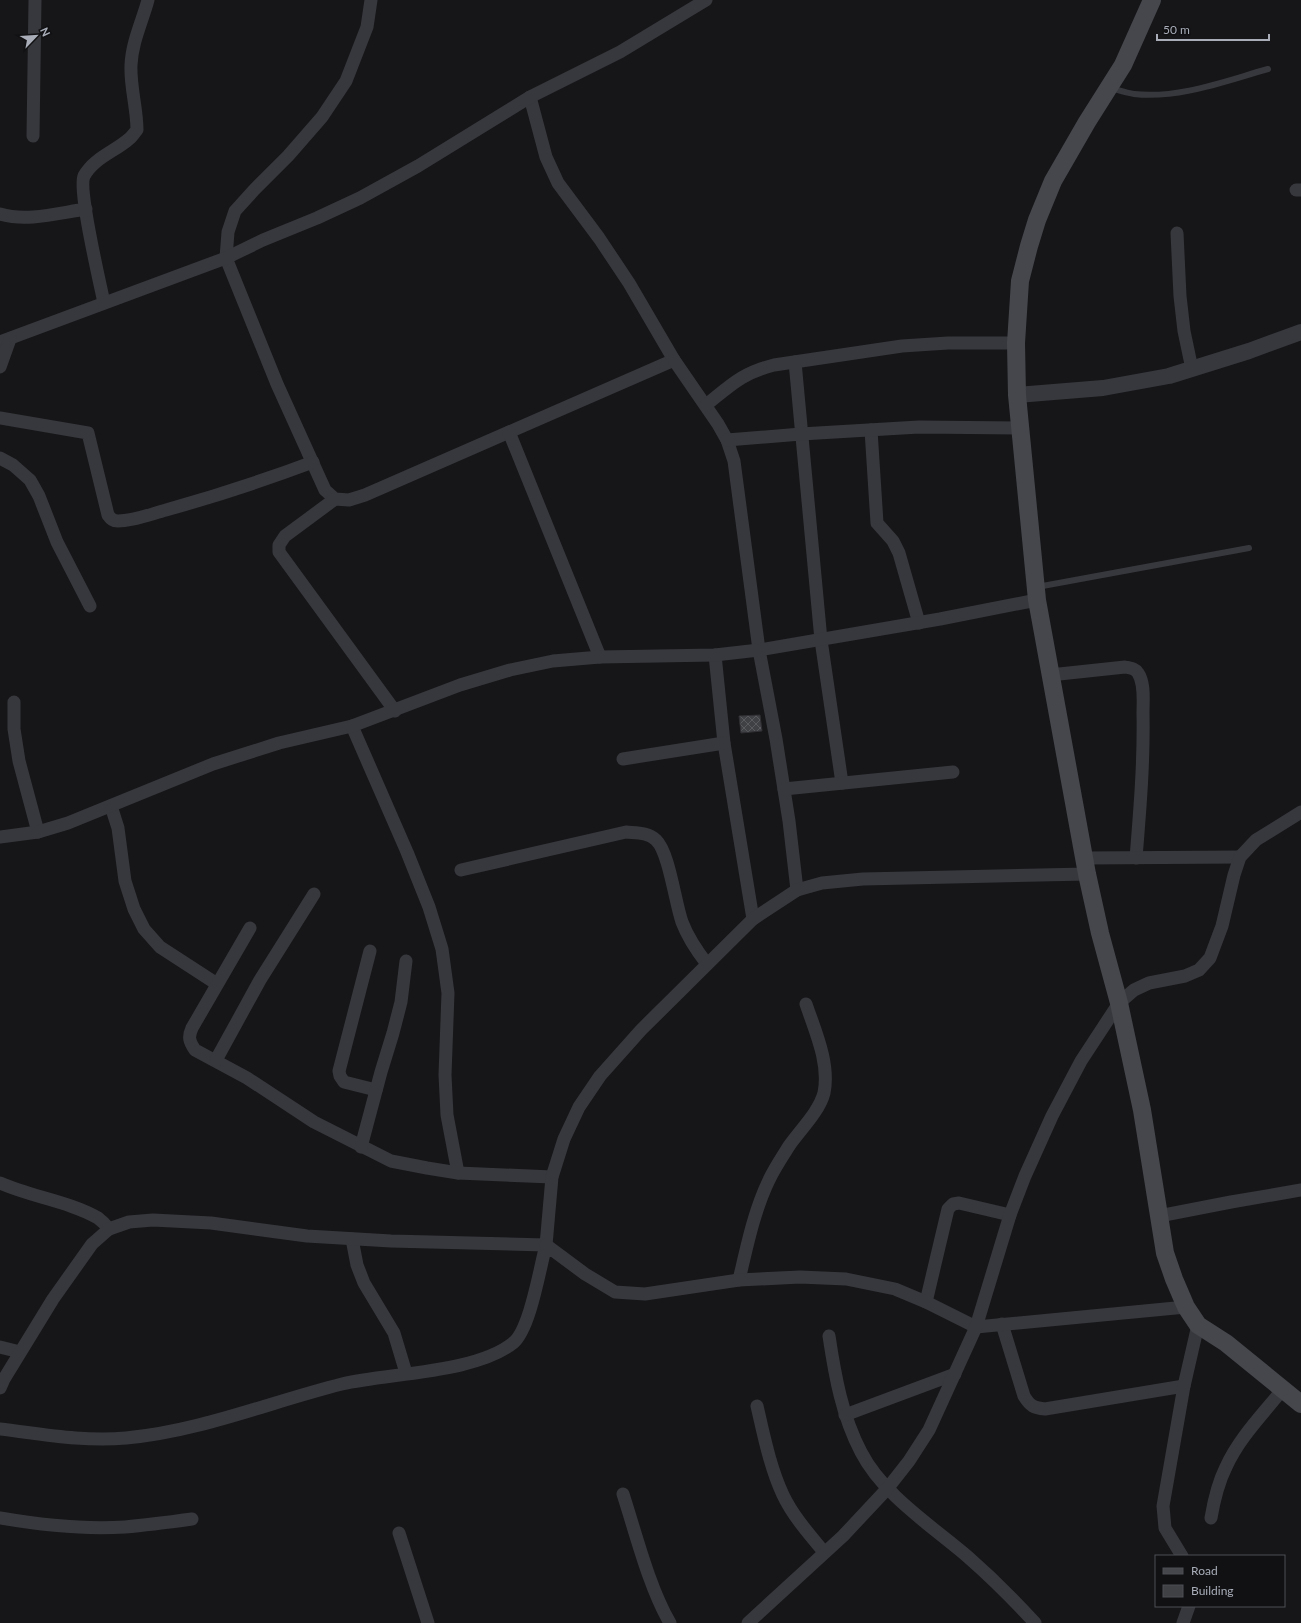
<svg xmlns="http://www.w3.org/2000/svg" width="1301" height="1623" viewBox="0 0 1301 1623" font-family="Lato,sans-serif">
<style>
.building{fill:url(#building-cross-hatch);stroke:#303034}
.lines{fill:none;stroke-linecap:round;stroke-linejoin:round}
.service{stroke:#37383d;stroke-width:6}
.minor{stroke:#37383d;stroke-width:13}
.tertiary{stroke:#37383d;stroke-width:16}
.secondary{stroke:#45474d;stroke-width:18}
</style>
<defs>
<pattern id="building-cross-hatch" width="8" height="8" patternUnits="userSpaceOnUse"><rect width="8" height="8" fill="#404145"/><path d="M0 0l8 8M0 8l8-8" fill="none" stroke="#595a5e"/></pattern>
</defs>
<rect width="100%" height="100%" fill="#161618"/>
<!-- building -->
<path class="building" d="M760,715L762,731L741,733L739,716Z"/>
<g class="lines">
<!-- service -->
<g class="service">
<path d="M1110,88C1118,90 1126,93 1134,94C1179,99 1225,81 1268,69"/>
<path d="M1037,587L1249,548"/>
</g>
<!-- minor -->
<g class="minor">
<path d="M371,0L367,27L346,81L322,117L288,156L254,190L235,211L228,232L226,258L277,384L325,490L335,499L349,500L365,495L674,360"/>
<path d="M530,97L546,157L558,183L599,238L629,283L674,360L718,424L727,440L734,461L759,650L776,739L789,821L797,890"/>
<path d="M33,136L35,0"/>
<path d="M1296,190H1301"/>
<path d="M0,214C27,222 58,213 86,209"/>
<path d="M1177,233L1180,296L1184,331L1192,369"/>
<path d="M104,303C100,283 78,190 84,176C94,158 114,152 129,139C132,137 134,133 137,130C137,108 130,87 131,65C132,42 142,22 148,0"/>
<path d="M0,342L226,258L263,240L317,218L360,198L418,166L530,97L620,52L706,0"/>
<path d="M795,362L821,640L842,783"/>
<path d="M0,367L10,339"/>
<path d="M706,405C731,385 742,373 774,365L902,346L948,343H1016"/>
<path d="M0,418L88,433L108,515C111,519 113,521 118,521C134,521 151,514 166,510C216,496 265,480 313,462"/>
<path d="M871,430L877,523L893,541L899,553L919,623"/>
<path d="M509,432L600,657"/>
<path d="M727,440L801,434L919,427L1021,428"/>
<path d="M0,458L13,465L30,480L39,496L57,542L90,606"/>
<path d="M335,499L285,536L279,545V552L395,711"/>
<path d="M715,655L724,743L753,919"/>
<path d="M1050,675L1125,667C1130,668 1135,668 1138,673C1145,683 1143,701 1143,713C1144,761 1140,809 1136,858"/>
<path d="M14,702V729L19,761L38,832"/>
<path d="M352,726L407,852L429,907L442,949L448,993L445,1075L447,1115L458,1173"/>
<path d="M623,759L724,743"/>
<path d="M784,789L953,772"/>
<path d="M111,806L118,828L125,881L134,909L144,929L160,947L217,984"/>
<path d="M0,837L38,832L68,823L213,764L279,743L352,726L460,685L510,670L553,661L600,657L715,655L759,650L940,619L1037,600"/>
<path d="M1084,858L1240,857"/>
<path d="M461,870L626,832C636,833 648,832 656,840C669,852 675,902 682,922C688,938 697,951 707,964"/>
<path d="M250,928L192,1028C188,1037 189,1041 195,1050L247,1078L314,1122L391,1161L427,1168L458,1173L552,1177"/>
<path d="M370,951L339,1071L340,1076L344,1082L376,1090"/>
<path d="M216,1060L260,980L314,894"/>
<path d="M361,1147L381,1072L393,1033L401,1002L406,961"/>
<path d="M0,1183C31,1197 68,1201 98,1218C102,1221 106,1225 109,1229"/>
<path d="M1159,1216L1231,1202L1301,1190"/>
<path d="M352,1239L357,1265L364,1283L394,1333L406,1373"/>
<path d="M739,1280C747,1246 754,1211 769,1180C774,1169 782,1157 789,1146C800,1130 819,1112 824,1093C830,1063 815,1031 806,1004"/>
<path d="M926,1302L948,1209L953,1204L959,1203L1010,1215"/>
<path d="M1002,1324L1024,1396C1030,1406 1034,1408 1045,1409L1184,1386"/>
<path d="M829,1336C835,1376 842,1416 861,1452C883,1495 932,1526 968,1557C992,1578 1014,1600 1035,1623"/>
<path d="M0,1347L20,1352"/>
<path d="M0,1388L4,1379L53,1299L92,1244L109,1229L129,1222L153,1220L211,1223L307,1236L391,1241L546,1245L552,1177L564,1139L579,1107L600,1076L641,1030L753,919L797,890L822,883L863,879L1087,874"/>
<path d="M757,1406C764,1436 770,1467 783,1495C793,1516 809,1534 824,1552"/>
<path d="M845,1415L955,1374"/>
<path d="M0,1429C42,1434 84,1442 126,1438C201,1431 270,1402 342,1384C389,1373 476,1373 513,1343C530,1330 540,1267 546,1245L585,1274L615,1292L645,1294L739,1280L800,1277L846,1279L895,1289L926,1302L976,1327L1186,1307"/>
<path d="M623,1494C636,1534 649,1587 670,1623"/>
<path d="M0,1518C41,1525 83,1530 125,1527C147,1525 170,1522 192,1519"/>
<path d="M1211,1518C1214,1500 1218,1483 1226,1467C1239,1438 1263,1414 1283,1389"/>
<path d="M399,1533L428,1623"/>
<path d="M1182,1556L1165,1528L1163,1506L1184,1386L1198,1325"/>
<path d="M748,1623L843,1536L887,1489L909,1461L929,1430L976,1327L1010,1215L1025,1176L1052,1116L1081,1061L1119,1003L1134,990L1149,983L1185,976L1199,970L1210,958L1222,926L1234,875L1240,857L1256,840L1301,812"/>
<path d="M1183,1623L1189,1606"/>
</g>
<!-- tertiary -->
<path class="tertiary" d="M1017,395L1103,388L1169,376L1249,351L1301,332"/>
<!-- secondary -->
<path class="secondary" d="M1152,0L1123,65L1087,122L1053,181L1037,220L1029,246L1020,281L1016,343L1017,395L1037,600L1087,874L1100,933L1119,1003L1142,1110L1165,1253L1174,1279L1186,1307L1198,1325L1226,1343L1301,1404"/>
</g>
<!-- legend -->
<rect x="1155" y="1555" width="130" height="52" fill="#111113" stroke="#4d4f55"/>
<rect x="1163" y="1568" width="20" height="6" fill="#45474d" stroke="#4d4f55"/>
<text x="1191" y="1575" font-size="12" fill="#a8adb8">Road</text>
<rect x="1163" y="1585" width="20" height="12" fill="#404145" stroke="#4d4f55"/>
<text x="1191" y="1595" font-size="12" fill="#a8adb8">Building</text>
<!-- north arrow -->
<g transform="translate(36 36) rotate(65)" stroke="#111113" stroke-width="3" paint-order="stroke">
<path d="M0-3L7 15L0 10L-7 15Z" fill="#a8adb8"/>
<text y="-6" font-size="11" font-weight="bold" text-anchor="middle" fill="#a8adb8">N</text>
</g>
<!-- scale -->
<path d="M1157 34v6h112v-6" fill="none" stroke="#a8adb8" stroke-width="2"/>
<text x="1163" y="34" font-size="12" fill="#a8adb8" stroke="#111113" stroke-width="3" paint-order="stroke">50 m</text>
</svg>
